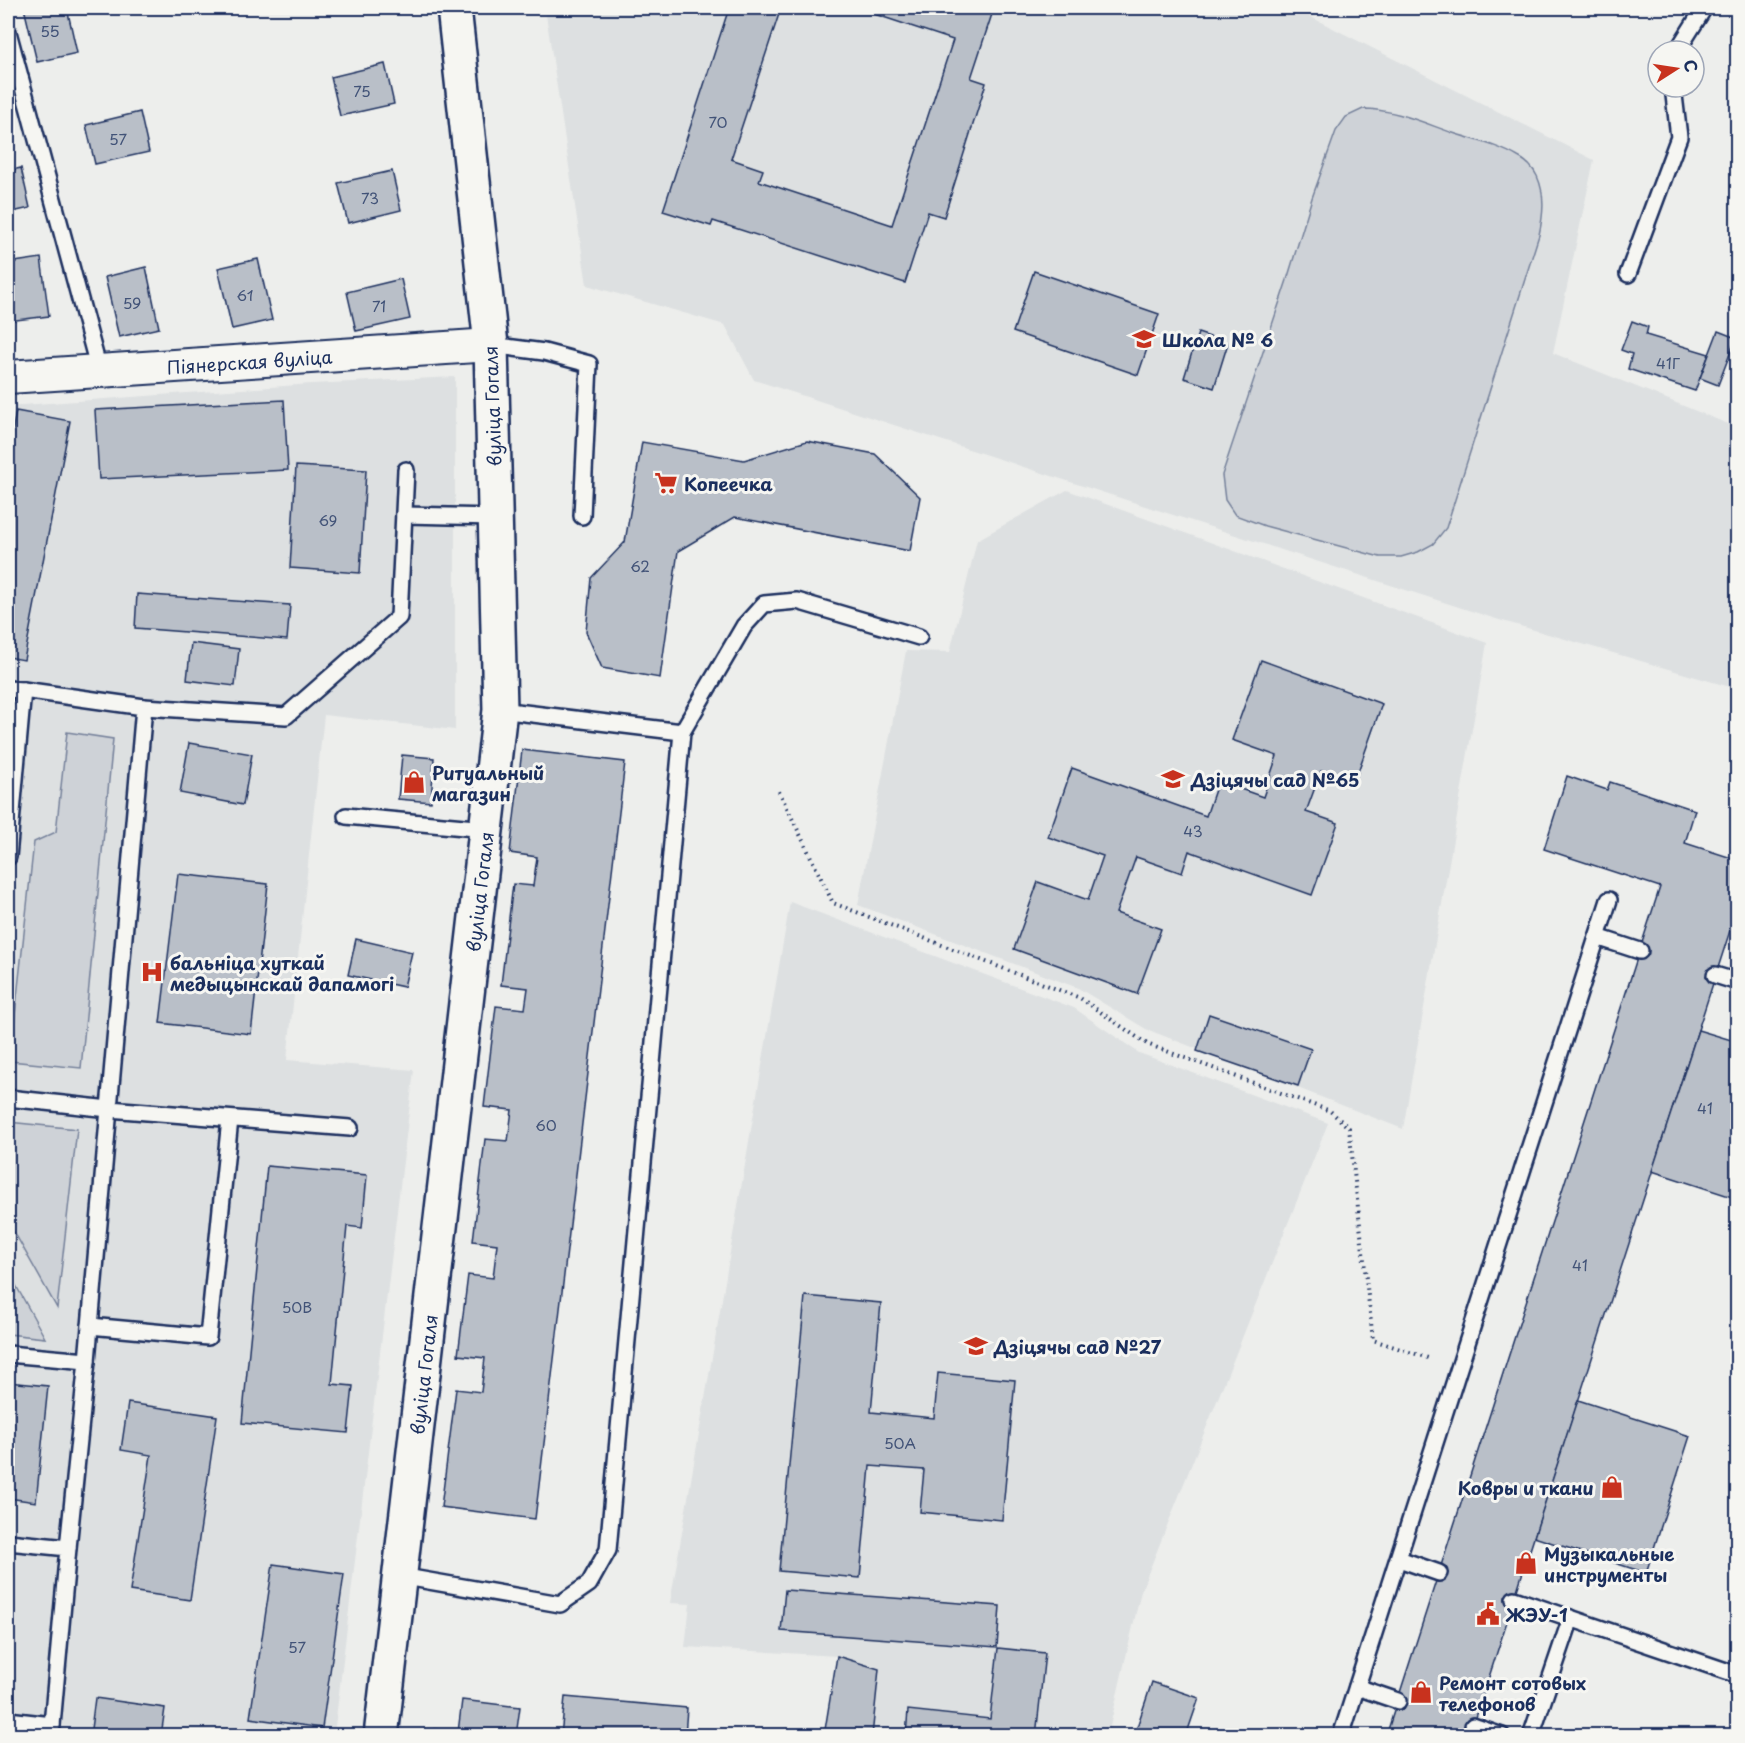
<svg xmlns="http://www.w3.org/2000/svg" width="1745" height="1743" viewBox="0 0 1745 1743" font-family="'Playpen Sans',sans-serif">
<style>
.built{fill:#dde0e1}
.green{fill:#ced2d7;stroke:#74809a;stroke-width:1.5}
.building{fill:#b9bfc8;stroke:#1b2f5e;stroke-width:1.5}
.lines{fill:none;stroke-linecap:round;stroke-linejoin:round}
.lane-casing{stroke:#1b2f5e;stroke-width:20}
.street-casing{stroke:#1b2f5e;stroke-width:36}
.secondary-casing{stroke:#1b2f5e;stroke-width:38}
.path{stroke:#1b2f5e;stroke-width:4;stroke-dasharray:1.5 4.5;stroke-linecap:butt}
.lane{stroke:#f6f6f2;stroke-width:15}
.street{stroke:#f6f6f2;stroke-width:32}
.secondary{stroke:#f6f6f2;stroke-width:33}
.labels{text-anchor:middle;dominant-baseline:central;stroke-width:6;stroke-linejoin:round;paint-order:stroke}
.number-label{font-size:15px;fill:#425378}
.poi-label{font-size:18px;font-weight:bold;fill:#1b2f5e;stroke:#f6f6f2;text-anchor:start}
.street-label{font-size:18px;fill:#1b2f5e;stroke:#f6f6f2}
</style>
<rect width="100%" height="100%" fill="#edeeec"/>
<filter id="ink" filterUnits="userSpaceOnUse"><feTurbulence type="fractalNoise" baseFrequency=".0167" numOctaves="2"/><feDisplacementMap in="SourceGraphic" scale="12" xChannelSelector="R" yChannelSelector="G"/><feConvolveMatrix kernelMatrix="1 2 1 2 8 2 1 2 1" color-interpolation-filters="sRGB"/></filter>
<g filter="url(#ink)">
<!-- built -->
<g class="built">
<path d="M545,8H1293L1594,160L1553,353L1733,426L1737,413V689L1496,619L754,380L725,325L587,285Z"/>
<path d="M455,377V730L324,715L287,1060L414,1070L334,1735L8,1736V406L311,384Z"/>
<path d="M1067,490L1487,643L1403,1129L1146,1029L1078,988L858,905L906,651L950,652L977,540Z"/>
<path d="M790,902L1074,1008L1139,1053L1328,1123L1141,1591L1108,1735H824L837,1656L685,1647L690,1604L670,1603Z"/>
</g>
<!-- green -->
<g class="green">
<path d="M1363,109C1394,109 1424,123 1453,133C1474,140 1498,145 1518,157C1526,161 1533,168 1537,176C1546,196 1543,216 1539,235L1446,528L1433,544L1418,552L1401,557H1380L1265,526L1235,515L1225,500L1222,475L1287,280L1312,198L1336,131L1346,117Z"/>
<path d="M67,732L113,739L81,1068L10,1061L34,842L56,832Z"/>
<path d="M8,1122L77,1129L57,1308L8,1221Z"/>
<path d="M8,1271L45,1338L8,1334Z"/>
</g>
<!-- building -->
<g class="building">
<path d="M24,8H67L77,53L37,62Z"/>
<path d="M729,8H781L731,159L763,170L759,181L892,225L953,40L856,8H994L971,78L986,83L944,217L928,212L905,283L713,221L711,226L663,211Z"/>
<path d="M385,64L394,104L340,116L331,77Z"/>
<path d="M140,112L149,152L95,164L86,125Z"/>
<path d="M21,168L30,208L8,213V171Z"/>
<path d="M392,171L401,210L348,223L338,183Z"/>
<path d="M41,258L49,316L8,321V263Z"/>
<path d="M258,259L272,320L232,329L218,268Z"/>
<path d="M146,267L159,328L119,337L105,277Z"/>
<path d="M1034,271L1159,314L1138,375L1013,332Z"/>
<path d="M401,279L410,319L356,331L347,292Z"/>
<path d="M1632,321L1648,327L1646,335L1709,354L1695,391L1628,369L1632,354L1621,350Z"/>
<path d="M1718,331L1736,338L1718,385L1700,378Z"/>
<path d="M1198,333L1228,343L1214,388L1184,378Z"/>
<path d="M284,400L288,470L99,479L95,410Z"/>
<path d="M16,411L70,421L24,660L8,657V457Z"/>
<path d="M807,441L875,454L920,497L910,551L735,517L678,551L660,678L602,668L586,632L591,578L625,542L642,442L744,460Z"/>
<path d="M296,466L366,470L360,573L290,568Z"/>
<path d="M137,594L290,605L287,640L135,628Z"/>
<path d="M191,643L239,649L235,686L187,680Z"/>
<path d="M1261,660L1382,704L1354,783L1321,771L1306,812L1338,823L1312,895L1189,851L1182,873L1136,857L1116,913L1161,929L1137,994L1014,949L1038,882L1088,900L1103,856L1048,837L1072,768L1206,816L1218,781L1263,797L1277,756L1232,740Z"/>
<path d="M189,743L252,754L243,805L180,793Z"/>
<path d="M522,750L625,762L535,1519L441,1507L456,1389L481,1392L485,1358L458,1355L468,1275L493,1278L497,1244L473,1241L485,1139L508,1141L512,1110L484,1107L496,1006L525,1009L528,988L501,985L513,884L533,886L537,857L510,853Z"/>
<path d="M402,755L434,758L431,802L398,799Z"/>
<path d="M1567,776L1607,790L1610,782L1695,810L1685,843L1738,860V906L1470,1736H1386L1660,887L1544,849Z"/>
<path d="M178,874L268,884L251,1034L160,1023Z"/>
<path d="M356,939L412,952L404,987L348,975Z"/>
<path d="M1209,1014L1311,1049L1298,1086L1197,1051Z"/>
<path d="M1698,1030L1738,1042V1199L1652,1171Z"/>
<path d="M267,1166L367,1175L362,1228L347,1226L332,1384L353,1386L348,1433L242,1423Z"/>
<path d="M805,1296L881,1303L871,1412L934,1418L938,1373L1015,1380L1002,1520L920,1512L924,1470L870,1466L860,1578L779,1571Z"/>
<path d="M8,1382L48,1386L36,1502L8,1498Z"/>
<path d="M1578,1400L1690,1436L1646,1573L1534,1537Z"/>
<path d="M128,1403L217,1416L190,1600L130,1591L151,1455L121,1450Z"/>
<path d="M273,1564L344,1574L322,1728L250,1718Z"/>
<path d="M785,1590L1000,1606L997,1647L781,1631Z"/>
<path d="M998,1648L1045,1653L1036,1736H906L908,1710L990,1719Z"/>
<path d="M837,1656L879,1669L872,1736H824Z"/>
<path d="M1152,1682L1199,1698L1186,1736H1134Z"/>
<path d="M565,1697L687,1708L685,1736H561Z"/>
<path d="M95,1698L165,1708L161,1736H137L91,1729Z"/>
<path d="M462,1700L520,1707L516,1736H434L435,1729L458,1732Z"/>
<path d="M91,1729L137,1736H90Z"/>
</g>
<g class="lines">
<!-- lane casing -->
<g class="lane-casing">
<g id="lane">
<path d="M8,32L99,370"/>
<path d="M1677,51L1704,8"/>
<path d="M1628,274L1679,137L1673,87"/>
<path d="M491,345L544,352L589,364L582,516"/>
<path d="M404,515L495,517"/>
<path d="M8,689L23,690"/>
<path d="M144,707L286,716L399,617L406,470"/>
<path d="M500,710L682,732"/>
<path d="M346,816L486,829"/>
<path d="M8,857L23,690L144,707L87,1361L68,1548"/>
<path d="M1597,937L1640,951"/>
<path d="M1715,975L1738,982"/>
<path d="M8,1098L109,1109L350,1128"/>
<path d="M90,1326L208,1337L230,1119"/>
<path d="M8,1354L87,1361"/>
<path d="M8,1542L68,1548L51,1736"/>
<path d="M1399,1559L1439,1573"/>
<path d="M400,1576L560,1604L589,1584L608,1550L682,732L744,626L764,604L797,601L919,637"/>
<path d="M1514,1599L1738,1675"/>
<path d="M1357,1687L1398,1701"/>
<path d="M8,1720L52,1725"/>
<path d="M1473,1726L1502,1736"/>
<path d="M1341,1736L1609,900"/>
<path d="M1531,1736L1571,1618"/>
</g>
</g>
<!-- street casing -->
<g class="street-casing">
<g id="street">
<path id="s1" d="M8,377L491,345"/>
</g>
</g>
<!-- secondary casing -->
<g class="secondary-casing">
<g id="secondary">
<path id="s2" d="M381,1736L500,710L491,345L454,8"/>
</g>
</g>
<!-- path -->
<path class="path" d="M779,791L833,903L1080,998L1147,1044L1330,1111L1349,1128L1373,1340L1431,1359"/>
<!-- lane -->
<use href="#lane" class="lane"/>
<!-- street -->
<use href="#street" class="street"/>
<!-- secondary -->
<use href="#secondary" class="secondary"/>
</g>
</g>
<!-- icons -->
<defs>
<g id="school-bare" transform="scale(1.8)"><path d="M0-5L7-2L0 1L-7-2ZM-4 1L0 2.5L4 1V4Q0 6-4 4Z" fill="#c8321e" stroke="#f6f6f2" stroke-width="2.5" paint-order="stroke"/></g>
<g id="supermarket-bare" transform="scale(1.8)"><path d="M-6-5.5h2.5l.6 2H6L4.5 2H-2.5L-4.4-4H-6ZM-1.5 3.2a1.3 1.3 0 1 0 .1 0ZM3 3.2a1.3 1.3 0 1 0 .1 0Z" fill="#c8321e" stroke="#f6f6f2" stroke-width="2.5" paint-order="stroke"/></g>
<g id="shop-bare" transform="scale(1.8)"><path d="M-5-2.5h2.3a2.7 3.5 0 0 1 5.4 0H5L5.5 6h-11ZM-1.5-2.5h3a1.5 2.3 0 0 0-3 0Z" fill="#c8321e" stroke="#f6f6f2" stroke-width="2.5" paint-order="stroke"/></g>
<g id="hospital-bare" transform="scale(1.8)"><path d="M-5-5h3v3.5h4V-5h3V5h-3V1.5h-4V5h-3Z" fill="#c8321e" stroke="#f6f6f2" stroke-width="2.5" paint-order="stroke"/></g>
<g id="civic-bare" transform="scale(1.8)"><path d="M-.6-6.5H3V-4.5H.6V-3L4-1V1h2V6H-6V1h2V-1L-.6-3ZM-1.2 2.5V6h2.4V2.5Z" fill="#c8321e" stroke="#f6f6f2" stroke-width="2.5" paint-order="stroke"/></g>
</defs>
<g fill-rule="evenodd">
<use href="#school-bare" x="1144" y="339"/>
<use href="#supermarket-bare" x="666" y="483"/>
<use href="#school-bare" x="1173" y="779"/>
<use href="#shop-bare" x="414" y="782"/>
<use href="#hospital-bare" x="152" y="972"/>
<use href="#school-bare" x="976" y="1346"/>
<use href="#shop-bare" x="1612" y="1487"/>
<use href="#shop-bare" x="1526" y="1563"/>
<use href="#civic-bare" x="1488" y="1614"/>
<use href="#shop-bare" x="1421" y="1692"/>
</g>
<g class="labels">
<!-- number labels -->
<g class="number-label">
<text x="50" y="30">55</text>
<text x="362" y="90">75</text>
<text x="718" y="121">70</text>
<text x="118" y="138">57</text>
<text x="370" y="197">73</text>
<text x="245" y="294">61</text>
<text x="132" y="302">59</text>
<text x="379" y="305">71</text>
<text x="1668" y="362">41Г</text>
<text x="328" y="519">69</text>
<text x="640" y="565">62</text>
<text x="1193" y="830">43</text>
<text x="1705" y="1107">41</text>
<text x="546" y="1124">60</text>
<text x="1580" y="1264">41</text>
<text x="297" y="1306">50В</text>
<text x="900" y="1442">50А</text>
<text x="297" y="1646">57</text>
</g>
<!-- poi labels -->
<g class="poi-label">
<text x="1162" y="339">Школа № 6</text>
<text x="684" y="483">Копеечка</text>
<text x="432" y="772">Ритуальный<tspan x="432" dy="21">магазин</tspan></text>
<text x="1191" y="779">Дзіцячы сад №65</text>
<text x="170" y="962">бальніца хуткай<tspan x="170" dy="21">медыцынскай дапамогі</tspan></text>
<text x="994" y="1346">Дзіцячы сад №27</text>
<text x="1594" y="1487" text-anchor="end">Ковры и ткани</text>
<text x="1544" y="1553">Музыкальные<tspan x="1544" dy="21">инструменты</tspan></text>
<text x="1506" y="1614">ЖЭУ-1</text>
<text x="1439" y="1682">Ремонт сотовых<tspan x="1439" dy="21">телефонов</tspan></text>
</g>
<!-- street labels -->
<g class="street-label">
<text stroke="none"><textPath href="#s1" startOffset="242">Піянерская вуліца</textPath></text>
<text transform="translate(492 406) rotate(-92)">вуліца Гогаля</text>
<text stroke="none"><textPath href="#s2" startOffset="850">вуліца Гогаля</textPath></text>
<text stroke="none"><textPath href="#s2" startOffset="364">вуліца Гогаля</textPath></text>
</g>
</g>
<!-- margin -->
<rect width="1745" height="1743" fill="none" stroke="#f6f6f2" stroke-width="30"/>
<rect x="15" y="15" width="1715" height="1713" fill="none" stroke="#1b2f5e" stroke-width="2" filter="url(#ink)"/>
<!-- north arrow -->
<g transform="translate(1676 69) rotate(78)"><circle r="28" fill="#f6f6f2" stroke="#9ea6b7" stroke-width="1.5"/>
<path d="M0-4.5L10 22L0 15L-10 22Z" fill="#c8321e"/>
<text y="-9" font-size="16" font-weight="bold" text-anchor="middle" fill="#1b2f5e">С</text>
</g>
</svg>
